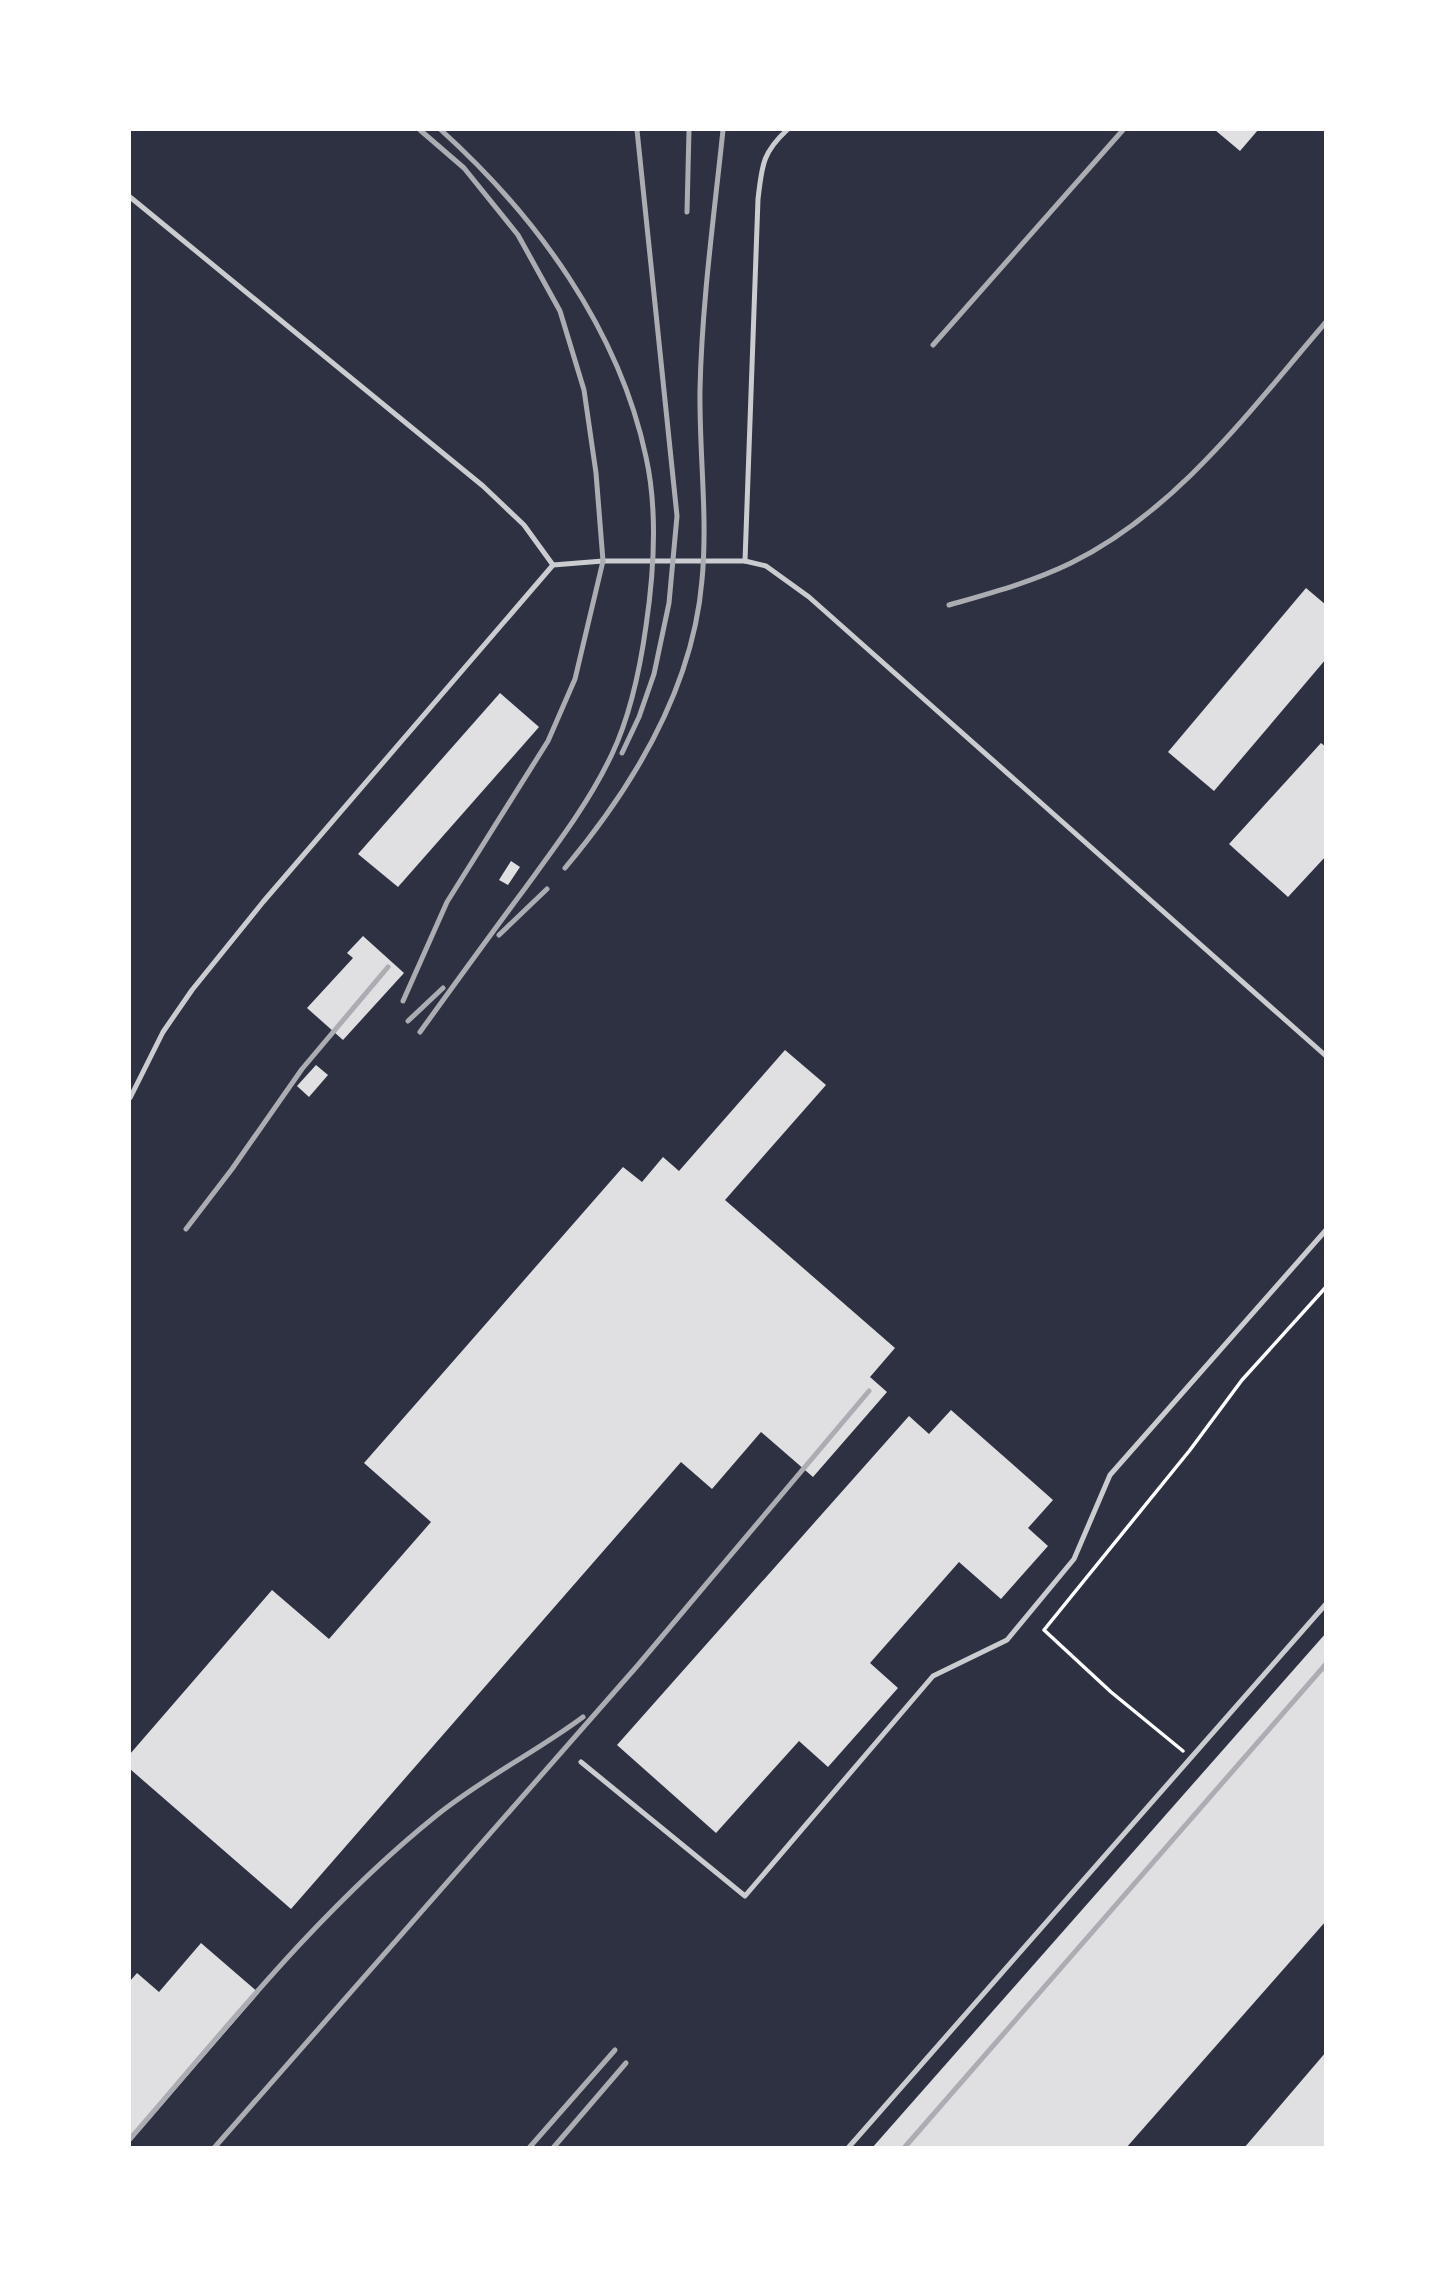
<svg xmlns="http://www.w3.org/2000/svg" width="1455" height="2277" viewBox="0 0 1455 2277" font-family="'Sofia Sans Condensed',sans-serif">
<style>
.building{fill:#e0e0e3}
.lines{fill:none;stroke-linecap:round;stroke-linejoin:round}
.path{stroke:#fff;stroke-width:3.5}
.service{stroke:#caccd0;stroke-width:5}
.rail{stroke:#abadb3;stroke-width:5}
</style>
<rect width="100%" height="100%" fill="#2d3142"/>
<!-- building -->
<g class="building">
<path d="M1215,130H1258L1240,151Z"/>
<path d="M1306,588L1326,605V659L1214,791L1168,752Z"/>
<path d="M500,693L539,727L398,887L358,854Z"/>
<path d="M1321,743L1326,747V856L1288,897L1229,844Z"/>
<path d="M511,861L520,867L508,885L499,880Z"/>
<path d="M363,936L404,973L343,1040L307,1008L353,958L347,953Z"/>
<path d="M785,1050L826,1085L725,1200L895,1348L870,1377L887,1392L813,1477L761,1432L712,1489L681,1462L291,1909L130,1769V1754L272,1590L329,1639L431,1522L364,1463L623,1167L642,1182L663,1157L679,1171Z"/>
<path d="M316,1065L328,1075L309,1097L297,1086Z"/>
<path d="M951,1410L1053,1500L1028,1528L1048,1546L1001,1599L959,1562L870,1663L898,1688L828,1767L799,1741L716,1833L617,1745L909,1416L929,1434Z"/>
<path d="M1326,1633V1921L1126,2148H872Z"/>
<path d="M201,1943L259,1993L130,2142V1981L137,1973L159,1992Z"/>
<path d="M1326,2052V2148H1244Z"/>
</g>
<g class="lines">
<!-- path -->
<path class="path" d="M1183,1751L1111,1692L1044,1630L1190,1450L1242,1380L1326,1287"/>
<!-- service -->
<g class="service">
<path d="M130,197L483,486L524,525L553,565"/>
<path d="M745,561L766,566L809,597L1326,1056"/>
<path d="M130,1098L163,1032L192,990L263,902L553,565L603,561H745L758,199C762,166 762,153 787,130"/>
<path d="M581,1762L745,1896L933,1676L1007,1640L1074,1559L1110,1475L1326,1230"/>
<path d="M848,2148L1326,1604"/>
</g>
<!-- rail -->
<g class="rail">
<path d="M687,212L689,130"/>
<path d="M933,345L1123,130"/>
<path d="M949,605C991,593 1032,582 1071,563C1177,511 1251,409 1326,322"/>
<path d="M622,753L639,717L654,674L669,603L677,516L637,130"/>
<path d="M565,868C633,787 693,688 702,580C708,517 699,452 700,389C702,302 714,216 723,130"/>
<path d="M499,935L547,889"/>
<path d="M403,1001L447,902L548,741L575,679L603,561L596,473L584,390L560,311L518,235L464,168L420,130"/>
<path d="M408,1021L443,988"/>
<path d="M420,1032C454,985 488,938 523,891C555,847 589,803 612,754C631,714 640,669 646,626C654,572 658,511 646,457C619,329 536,216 441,130"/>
<path d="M186,1229L232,1169L302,1069L388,967"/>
<path d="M130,2139C227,2027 321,1908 437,1815C483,1778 536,1752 583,1717"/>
<path d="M214,2148L638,1665L869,1391"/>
<path d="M529,2148L615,2050"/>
<path d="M553,2148L626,2063"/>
<path d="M904,2148L1326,1664"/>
</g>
</g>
<!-- border -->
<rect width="1455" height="2277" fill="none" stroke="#ffffff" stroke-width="262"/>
</svg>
